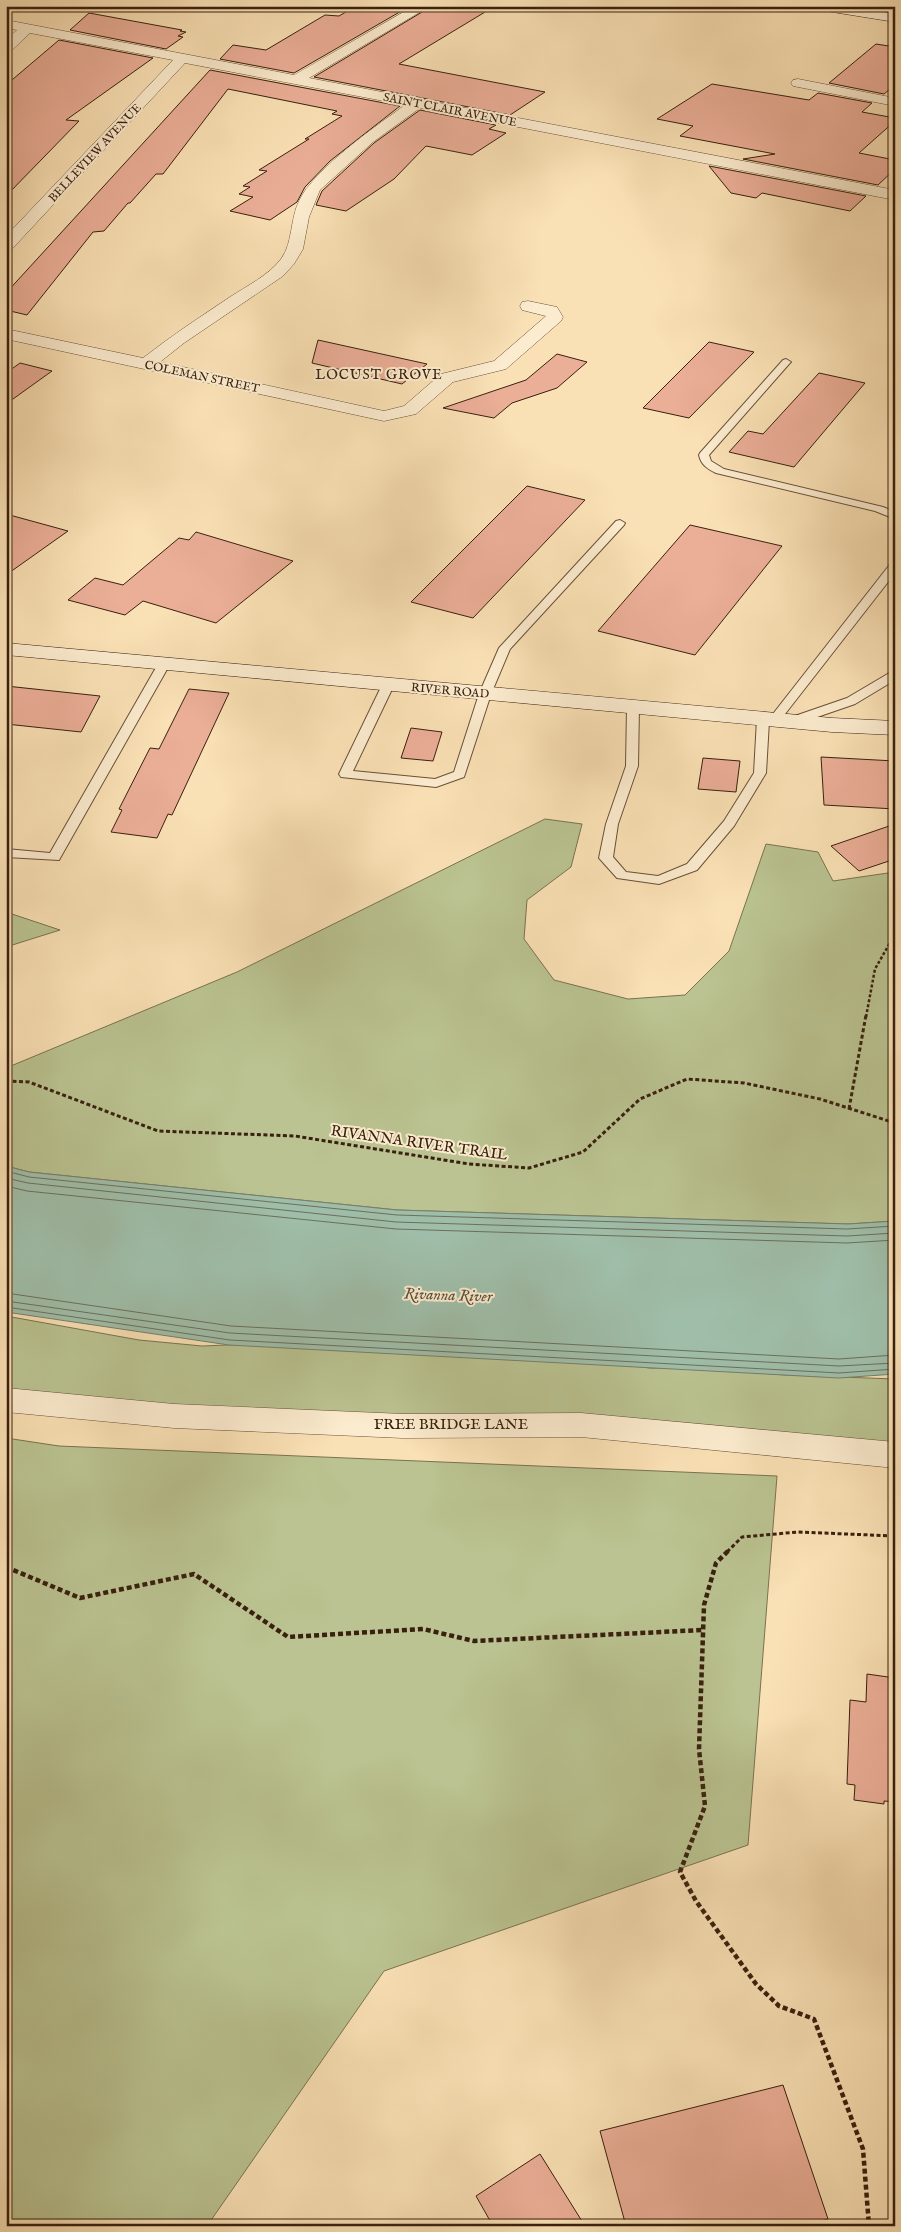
<svg xmlns="http://www.w3.org/2000/svg" width="901" height="2232" viewBox="0 0 901 2232" font-family="'IM FELL English',serif">
<style>
.green{fill:#bac391;stroke:#7a7250}
.water{fill:#9fbea9;stroke:#767f6b}
.lines{fill:none;stroke-linecap:round;stroke-linejoin:round}
.shore{stroke:#6c6f5c;stroke-width:1}
.building{fill:#ebae97;stroke:#39200f}
.lane-casing{stroke:#695038;stroke-width:2}
.street-casing{stroke:#695038;stroke-width:1}
.secondary-casing{stroke:#39200f;stroke-width:1}
.path-far2{stroke:#39200f;stroke-width:2.5;stroke-dasharray:3 2;stroke-linecap:butt}
.path-far1{stroke:#39200f;stroke-width:3;stroke-dasharray:4 2.5;stroke-linecap:butt}
.path{stroke:#39200f;stroke-width:4.5;stroke-dasharray:5 3;stroke-linecap:butt}
.lane{fill:#fceccf;fill-rule:evenodd}
.street{fill:#fceccf;fill-rule:evenodd}
.secondary{fill:#fceccf;fill-rule:evenodd}
.labels{text-anchor:middle;dominant-baseline:central;stroke-width:4;stroke-linejoin:round;paint-order:stroke}
.far-street-label{font-size:12px;fill:#39200f;stroke:#fceccf}
.far-neighbourhood-label{font-size:14px;letter-spacing:1px;fill:#39200f;stroke:#fceccf}
.street-label{font-size:15px;fill:#39200f;stroke:#fceccf}
.water-label{font-size:16px;font-style:italic;fill:#584f3d;stroke:#fceccf}
</style>
<rect width="100%" height="100%" fill="#fae1b5"/>
<filter id="stains"><feTurbulence type="fractalNoise" baseFrequency=".004" numOctaves="4"/><feColorMatrix values="0 0 0 0 .2 0 0 0 0 .09 0 0 0 0 .02 0 0 0 .5 -.17"/></filter>
<radialGradient id="worn" r=".72"><stop offset=".6" stop-color="#630" stop-opacity="0"/><stop offset="1" stop-color="#630" stop-opacity=".3"/></radialGradient>
<!-- green -->
<g class="green">
<path d="M545,819L582,824L571,867L527,900L524,939L554,980L628,999L685,995L729,951L766,844L818,852L833,881L895,872V1221L848,1224L397,1210L29,1172L6,1166V1068L237,972Z"/>
<path d="M6,912L60,930L6,947Z"/>
<path d="M6,1316L139,1340L202,1346L276,1343L536,1355L650,1368L705,1369L786,1375L895,1379V1456L6,1400Z"/>
<path d="M6,1438L59,1446L777,1476L748,1845L384,1971L207,2226H6Z"/>
</g>
<!-- water -->
<path class="water" d="M6,1166L29,1172L397,1210L848,1224L895,1221V1374L839,1378L229,1345L6,1312Z"/>
<g class="lines">
<!-- shore -->
<g class="shore">
<path d="M6,1171L29,1177L397,1215L847,1229L895,1226"/>
<path d="M6,1178L28,1183L396,1222L847,1236L895,1233"/>
<path d="M6,1186L27,1191L396,1229L847,1243L895,1240"/>
<path d="M6,1293L231,1326L839,1359L895,1355"/>
<path d="M6,1301L230,1333L839,1366L895,1363"/>
<path d="M6,1307L230,1340L839,1373L895,1369"/>
</g>
</g>
<!-- building -->
<g class="building">
<path d="M356,6H410L294,73L220,59L233,45L266,50L325,15L339,16Z"/>
<path d="M432,6H495L399,64L545,92L510,115L314,77Z"/>
<path d="M89,13L182,30L180,31L186,32L178,36L183,37L166,49L70,30Z"/>
<path d="M59,40L153,58L66,120L79,121L6,196V85Z"/>
<path d="M876,44L895,47V85L884,94L829,83Z"/>
<path d="M210,70L400,106L330,161L305,187L297,202L270,220L230,211L253,197L239,194L250,187L243,186L267,171L259,170L309,139H305L342,116L332,114L337,111L228,89L163,174H156L130,203H128L104,231L93,232L27,315L6,310V293Z"/>
<path d="M712,84L809,100L818,93L872,103L862,112L895,118V121L859,153L895,160V169L878,185L743,159L775,154L680,136L693,126L657,119Z"/>
<path d="M420,110L496,125L489,129L506,133L472,155L426,146L394,179L346,211L316,205L322,191L374,143Z"/>
<path d="M709,166L866,196L850,211L762,193L756,198L731,193Z"/>
<path d="M318,340L427,364L402,384L312,363Z"/>
<path d="M709,342L754,352L689,418L643,408Z"/>
<path d="M557,354L587,362L557,388L512,403L494,418L443,408L526,380Z"/>
<path d="M20,363L52,371L6,404V373Z"/>
<path d="M819,373L865,383L794,467L729,452L748,431L763,434Z"/>
<path d="M527,486L585,500L473,618L411,602Z"/>
<path d="M6,514L68,531L6,575Z"/>
<path d="M690,525L782,546L695,655L598,631Z"/>
<path d="M196,532L293,561L216,623L143,601L125,615L68,600L95,578L123,585L179,538L189,540Z"/>
<path d="M6,686L100,696L81,732L6,724Z"/>
<path d="M189,689L229,693L172,815L168,814L157,838L111,832L122,810L119,809L150,748L159,749Z"/>
<path d="M411,728L442,732L433,761L401,758Z"/>
<path d="M821,757L895,761V809L824,805Z"/>
<path d="M703,758L740,761L736,792L698,789Z"/>
<path d="M895,824V859L859,871L831,846Z"/>
<path d="M867,1674L895,1678V1802L884,1801V1804L854,1800L855,1785L847,1784L850,1700L866,1702Z"/>
<path d="M783,2085L828,2219L801,2226H626L600,2131Z"/>
<path d="M540,2154L585,2226H493L476,2196Z"/>
</g>
<g class="lines">
<!-- lane casing -->
<g class="lane-casing">
<g id="lane">
<path d="M786,359L791,362L789,364L709,455L711,461L724,469L883,507L895,512V519L875,511L716,473C708,469 701,465 699,455L700,453L783,360Z"/>
<path d="M620,520L625,523L624,525L510,649L491,694L464,777L436,787L341,777L339,774L382,685L388,681L394,685L353,771L435,779L454,772L479,694L499,648L616,521Z"/>
<path d="M895,562V573L778,723L769,721L766,773L734,826L697,870L659,884L617,878L599,858L606,824L626,766L627,707L629,704L633,703L639,707L638,766L618,824L613,857L626,872L658,876L687,864L724,821L754,773L757,719L763,715L769,719L891,563Z"/>
<path d="M164,660L170,664L59,860L6,857V849L50,853L158,664Z"/>
<path d="M891,672H895V680L855,704L794,725H786L784,722L786,719L847,698Z"/>
</g>
</g>
<!-- street casing -->
<g class="street-casing">
<g id="street">
<path d="M414,6H430L309,78L895,190V200L420,108L373,142L320,190L309,217L303,249L294,264L283,276L184,343L160,362L384,411L404,406L441,374L494,361L546,316L522,310L520,306L522,302L528,301L557,307L563,317L561,321L506,369L453,382L416,414L384,421L6,339V329L143,358C171,336 200,317 230,297C247,286 269,275 281,259C293,243 290,219 299,201C314,169 375,127 405,105L185,63L12,249L6,251V236L173,60L30,33L11,51L6,52V40L17,30L6,28V20L294,75Z"/>
<path d="M798,79L895,98V106L793,86L791,83L793,80Z"/>
<path d="M6,1388L174,1404L403,1414L581,1413L895,1442V1468L581,1437L403,1438L174,1428L6,1412Z"/>
</g>
</g>
<!-- secondary casing -->
<g class="secondary-casing">
<g id="secondary">
<path d="M814,6H846L895,14V22L820,10Z"/>
<path d="M6,643L832,718L895,721V735L832,732L6,655Z"/>
</g>
</g>
<!-- path-far2 -->
<path class="path-far2" d="M866,1017L875,969L895,934"/>
<!-- path-far1 -->
<g class="path-far1">
<path d="M6,1081L29,1082L158,1131L295,1136L469,1164L529,1168L583,1152L640,1099L687,1079L744,1083L820,1099L895,1123"/>
<path d="M849,1109L866,1015"/>
<path d="M727,1552L742,1537L798,1532L895,1536"/>
</g>
<!-- path -->
<g class="path">
<path d="M728,1551L716,1563L704,1605L699,1749L705,1806L680,1872L696,1901L756,1984L779,2006L814,2019L863,2149L869,2226"/>
<path d="M6,1567L80,1598L194,1574L288,1637L423,1629L474,1641L703,1630"/>
</g>
<!-- lane -->
<use href="#lane" class="lane"/>
<!-- street -->
<use href="#street" class="street"/>
<!-- secondary -->
<use href="#secondary" class="secondary"/>
</g>
<g class="labels">
<!-- far-street labels -->
<g class="far-street-label">
<text transform="translate(450 110) rotate(11)">SAINT CLAIR AVENUE</text>
<text transform="translate(95 153) rotate(-47)">BELLEVIEW AVENUE</text>
<text transform="translate(202 377) rotate(12)">COLEMAN STREET</text>
<text transform="translate(450 691) rotate(5)">RIVER ROAD</text>
</g>
<!-- far-neighbourhood labels -->
<g class="far-neighbourhood-label">
<text x="379" y="375">LOCUST GROVE</text>
</g>
<!-- street labels -->
<g class="street-label">
<text transform="translate(419 1143) rotate(8)">RIVANNA RIVER TRAIL</text>
<text x="451" y="1424">FREE BRIDGE LANE</text>
</g>
<!-- water labels -->
<g class="water-label">
<text transform="translate(448 1296) rotate(2)">Rivanna River</text>
</g>
</g>
<!-- margin -->
<rect width="901" height="2232" fill="none" stroke="#fae1b5" stroke-width="25"/>
<rect x="8" y="8" width="886" height="2217" fill="none" stroke="#39200f" stroke-width="2.5"/>
<rect x="12" y="12" width="876" height="2207" fill="none" stroke="#39200f"/>
<rect width="100%" height="100%" filter="url(#stains)"/>
<rect width="100%" height="100%" fill="url(#worn)"/>
</svg>
